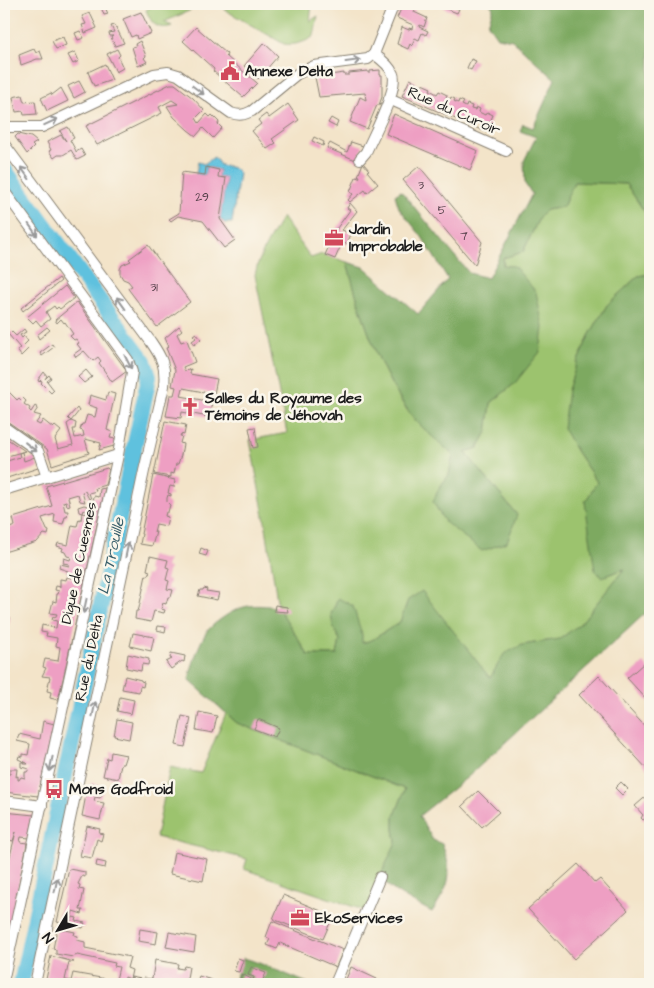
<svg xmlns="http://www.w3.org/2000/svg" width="654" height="988" viewBox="0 0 654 988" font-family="'Architects Daughter',sans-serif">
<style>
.green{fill:#9cc36e;stroke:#5c7045}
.forest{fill:#7da961;stroke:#4c623e}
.water{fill:#5fc1de;stroke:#3e6e7d}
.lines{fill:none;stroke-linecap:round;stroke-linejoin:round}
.river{stroke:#5fc1de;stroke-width:16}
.building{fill:#ee9fc3}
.street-casing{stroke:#888072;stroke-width:12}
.street{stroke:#fff;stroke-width:10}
.oneway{stroke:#999}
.labels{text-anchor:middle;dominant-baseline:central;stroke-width:5;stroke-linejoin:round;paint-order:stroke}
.number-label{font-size:12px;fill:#503d46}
.poi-label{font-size:15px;font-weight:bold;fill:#1c1c1c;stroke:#fbf7ec;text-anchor:start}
.street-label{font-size:15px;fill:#1c1c1c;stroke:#fbf7ec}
.water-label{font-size:16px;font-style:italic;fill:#375e6a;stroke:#fbf7ec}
</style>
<rect width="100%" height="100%" fill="#fbf7ec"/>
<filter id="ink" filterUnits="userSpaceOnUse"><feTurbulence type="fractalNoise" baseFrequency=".02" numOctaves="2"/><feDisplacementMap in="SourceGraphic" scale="10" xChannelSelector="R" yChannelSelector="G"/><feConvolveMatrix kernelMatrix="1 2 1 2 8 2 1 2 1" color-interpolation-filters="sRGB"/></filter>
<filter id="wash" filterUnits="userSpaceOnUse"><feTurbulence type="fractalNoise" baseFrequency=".0096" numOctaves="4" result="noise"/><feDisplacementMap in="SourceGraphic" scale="20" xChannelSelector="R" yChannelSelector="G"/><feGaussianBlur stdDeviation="1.12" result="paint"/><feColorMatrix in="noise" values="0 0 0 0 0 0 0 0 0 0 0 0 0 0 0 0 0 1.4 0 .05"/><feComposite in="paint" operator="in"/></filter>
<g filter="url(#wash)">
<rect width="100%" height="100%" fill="#f3e4c9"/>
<!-- green -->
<g class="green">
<path d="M151,4H191L198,7L164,22L172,26C157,31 151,23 146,10L152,6Z"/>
<path d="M227,4H241L242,5L250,4H312L310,21L318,16L314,36C307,42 293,46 284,44L225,10Z"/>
<path d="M574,182L626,184L650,220V274L638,276L607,305L589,336L577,363L568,390L575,449L597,482L625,568L581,623L560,639L522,645L490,679L408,600L400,622L372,640L361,643L333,627L340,640L337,655H308L278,607L266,527L250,440L287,433L255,275C259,254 272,236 282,217L311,258L322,254L347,262C361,313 376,365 407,410C417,424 440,442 453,455L449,475L439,488L517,515L465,452L478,448L487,432L491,403L515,383L503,258L523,252L540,216L546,210L563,207Z"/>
<path d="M226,713L237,723L405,789L394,818V829L396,842L366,911L244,869L247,859L156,837L170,767L201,773Z"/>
</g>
<!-- forest -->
<g class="forest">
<path d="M490,4H650V220L626,184L574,182L563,207L546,210L540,216L523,252L503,258V265L514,266L536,292L543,327L540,352L515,383L491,403L487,432L478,448L465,452L517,515L507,542L482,551L445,522L433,502L439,488L449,475L453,455C439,442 417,425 407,409C376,365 361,313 347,262L364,267L418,314L448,279L422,237L399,208L395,195L401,191L469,273L488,278L532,194L525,184L524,161L536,137L520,131L523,124L533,128L555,79L512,40L497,37L488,24L493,8Z"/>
<path d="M650,274V609L469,776L419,816L433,840L442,844C454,876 450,884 432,912C414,902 392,893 380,877L396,842L394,829V818L405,789L237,723L189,680C192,665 199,642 208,630C215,622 234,609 244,607C255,604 267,606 278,607L308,655H337L340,640L333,627L331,614L338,598L353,606L362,635V643L372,640L400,622L408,600L422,591L490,678L504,654L522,645L560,639L581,623L624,569L602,577L595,571L585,502L597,482L575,449L563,428L568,390L577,363L589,336L607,305L638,276Z"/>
<path d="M243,958L259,963L310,984H233Z"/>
</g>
<!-- water -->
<path class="water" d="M214,157L220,165L234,168L239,173L232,223H225L220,219L226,178L218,177L219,170L206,167L205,175L196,174L198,162L204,164Z"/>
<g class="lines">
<!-- river -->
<path class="river" d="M4,169L144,361L149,377L21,984"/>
</g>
<g id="blocks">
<!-- building -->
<g class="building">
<path d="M104,4H112L105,7L108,14L104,15L101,7L104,6Z"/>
<path d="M403,4H417L414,12L427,18L424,27L420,25L419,27L428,31L426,35L422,33L419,40L415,38L412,46L410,44L408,49L397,44L402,27L409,30V28L412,29L413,25L397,18Z"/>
<path d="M445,4L459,9L457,13L444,8Z"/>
<path d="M141,12L151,33L137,39L136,35L131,37L123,19Z"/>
<path d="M90,13L97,28L85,33L82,25L86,24L82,16Z"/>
<path d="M115,25L124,43L115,46L111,37L113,36H110L109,33L114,32L111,26Z"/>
<path d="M196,27L227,54L226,56L245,73L248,69L244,66L264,43L278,56L258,79L252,73L249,76L257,83L243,97L213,71L214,69L183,41Z"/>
<path d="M80,31L84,38L78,40L75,33Z"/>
<path d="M63,37L66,45L56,49L52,41Z"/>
<path d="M140,41L146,56L144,58L147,62L138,66L132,47L136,46L135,44Z"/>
<path d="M34,49L36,53L40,51L43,59H37L21,65L19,55Z"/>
<path d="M117,49L120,55L118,57L123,68L116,72L107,54Z"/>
<path d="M75,52L79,61L73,64L68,55Z"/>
<path d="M471,59L476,61L471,70L467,68Z"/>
<path d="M105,64L112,80L94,86L88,72Z"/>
<path d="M380,70V75H382V97L379,105H377L367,129L350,122L360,97L366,100L365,93L319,97L315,77L344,73V75H349V73L368,71V73H370V71Z"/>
<path d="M410,79L416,82L415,84L421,87L422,84L431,88L430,90L437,94L439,91L447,95L446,98L450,99L451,97L455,99L454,101L458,103L459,100L464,102L462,105L466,107L467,104L472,106L471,109L475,110L476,107L480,109L479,112L485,115L487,112L493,115L486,132L402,96Z"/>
<path d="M79,81L85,92L74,98L68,86Z"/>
<path d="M170,84H175L193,98L204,110L196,118L199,123L207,114L210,117L212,115L219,122L218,124L222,128L213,138L203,128L196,136L188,130L174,117L167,106L178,104L172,100L159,107L162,113L97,145L86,126Z"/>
<path d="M61,88L68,101L47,111L41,98L51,93L52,95Z"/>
<path d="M22,95L24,102L35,101L37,114L24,115L23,111L16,112L13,97Z"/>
<path d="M4,101L5,105L8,104V115L4,116Z"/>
<path d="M288,104L299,120L272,139L276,143L267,149L252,131L261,124L258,120L266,114L269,118Z"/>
<path d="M394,114L478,151L470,170L386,134Z"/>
<path d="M331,118L338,122L336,127L328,123Z"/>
<path d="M68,127L74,138L70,140L76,151V152L81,149L85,156L77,160L71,150L63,155H58L54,158L49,151L51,150L47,142L61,135L66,141L60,131Z"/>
<path d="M18,134L31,137L37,142L32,145L34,147L27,154L15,137Z"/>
<path d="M314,137L324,142L323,146L312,141Z"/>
<path d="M351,142L363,146L358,161L327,148L330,143L347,152Z"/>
<path d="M363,163L369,170L367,171L378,184L367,193L365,190L350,202L348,200L353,194L350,192L356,177L359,178L360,176H358Z"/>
<path d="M419,166L482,242L475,265L403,180Z"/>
<path d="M206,167L219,170L218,177L226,178L220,219L235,240L224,248L203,221L178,216L171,221L169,219L179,213L182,172L205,175Z"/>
<path d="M350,203L357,211L342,230L351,234L347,244L342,243L335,259L325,255L337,228L350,210L347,208Z"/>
<path d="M148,245L190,302L157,327L129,290L128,288L132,286L128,281L123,279L120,274V269L122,265L131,261L129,259Z"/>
<path d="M59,278L61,281L23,311L21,308Z"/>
<path d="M65,286L74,298L60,309L58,307L56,309L54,306L46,312L50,319L41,326L36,320L33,323L27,317Z"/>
<path d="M77,302L127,371L112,382L99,363L101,361L98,357L93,361L84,351L76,357L74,354L81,349L77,344L79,343L76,339L74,340L70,336L73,334L65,322L64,323L61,319L57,323L55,320Z"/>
<path d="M179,326L182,330L177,334L181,342L187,340L195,362L183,367L185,371L191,369L190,374L217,379L214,394L183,388L181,396L212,402L209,417L182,412L181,418L166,416L170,395H174L176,387L172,386L175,370L166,348L169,347L165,338Z"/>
<path d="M47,327L50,330L39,339L37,335Z"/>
<path d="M24,329L26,332L20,335L22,338L24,336L28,341L24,345L28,349L21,356L17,350L20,348L8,334L11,331L16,336Z"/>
<path d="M196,333L201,339L194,345L192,341L196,338L193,335Z"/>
<path d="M52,344L54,347L42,356L40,353Z"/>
<path d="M86,370L92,377L84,383L78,377Z"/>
<path d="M44,372L47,376L45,379L49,375L51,378L47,381L54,390L51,393L41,383L42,382L41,380L39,382L38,380Z"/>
<path d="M9,392L17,400L19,398L21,400L23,398L26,401L24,404L30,408L29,410L31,412L35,406L38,408L34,414L41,416L36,423L40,425L43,420L53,428L55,426L61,431L55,439L58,449L73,445L67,424L71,421L76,423L75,429H73L75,438L84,436L83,431L80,430L82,424H84L87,415L95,417L97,408L88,405L90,395L106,400L108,392L115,394L107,430L112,432L110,438L116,439L114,446L99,450L101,443L85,439L89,453L52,465L47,449L4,419V395L7,396Z"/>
<path d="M77,408L79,411L71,421L68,418Z"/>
<path d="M165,421L186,425L184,435L181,434L180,436H182L180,443L183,444L181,455L178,464H176L174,474L171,473V477L154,474Z"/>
<path d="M255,427L258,447L253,448L249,428Z"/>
<path d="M4,435L9,440L25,451L4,457Z"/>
<path d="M22,452L24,461L35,457L38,468L4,479V462L20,457L19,453Z"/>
<path d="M107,468L109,470L105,485L95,488L96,491L89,493L91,499H89L85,491L82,492L85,502L80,501L78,494L68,497L70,505L67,506L66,501L63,502L65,511H68L67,517H65L63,524L54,522L55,514L42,518L47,530L49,531L48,535L44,534L37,542L4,552V530L15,526L13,518L52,506L46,486Z"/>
<path d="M153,475L175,480L174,487L170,486L168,493L171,494V496L168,495L167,498V502L170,505L168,512H166L165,516L168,517L166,526L156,524L154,532H156L152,546L140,544L142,534H141Z"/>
<path d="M105,488L63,679L58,700L50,698L51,692L47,691L50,677L42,676L46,668L43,667L45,659L58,661L60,647L56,646L57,638L46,636L47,633L41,632L42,625L56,628L57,621L52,620L53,617L55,618L57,614L50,613L53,601L56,602L57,594H58L59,591L55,590L56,586L60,587V579L66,580L67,577L72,578L73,575L67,574L68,571L59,568L60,564L69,566V564L63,563L64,558L70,560L71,557L67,556L65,552L62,551L63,548L57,546L58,543L68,545L72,525L77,526L79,519L81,520L82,513L86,514L87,511L83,510L82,513L79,512L78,507L84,505L92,507L94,496L99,497L100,489Z"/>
<path d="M201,548L208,551L206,556L199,554Z"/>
<path d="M150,556L168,560L166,567L169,568L166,580L169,581L167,589L173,590L171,597H168L166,604L163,603L161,609L165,610L164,613L154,611L151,622L135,619L136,611H138L139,608L146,575L148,576L150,571L147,570Z"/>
<path d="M204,588L207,589L206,591L219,593L217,600L198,596L200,590H203Z"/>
<path d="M275,605L287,607L288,612L274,611Z"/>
<path d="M4,616L10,617L9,625L4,624Z"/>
<path d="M158,626L166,627L165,632L157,630Z"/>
<path d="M133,633L154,637L151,651L130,646Z"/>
<path d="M171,653L185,656L184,662L182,661L171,669L166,662L172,659L170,658Z"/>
<path d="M128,654L149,659L148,665L142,664L141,671L126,668Z"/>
<path d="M644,663L650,670L649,702L627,678Z"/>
<path d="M125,676L141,680V681L144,682L143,687L140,686L139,692L122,689Z"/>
<path d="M599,676L650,732V768L648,770L579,695Z"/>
<path d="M120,697L134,700L131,714L117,711Z"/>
<path d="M199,712L217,716L213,733L196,730Z"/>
<path d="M182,716L191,718L185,747L176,745Z"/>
<path d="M117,719L132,722L129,739L114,736Z"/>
<path d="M258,719L279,728L275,737L254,729Z"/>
<path d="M43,721L54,724L38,796L4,792V774H10V769H17L16,777L18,776V780H19L21,777L25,778V772H27L29,769L21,767V762H25L24,764H28L27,763L18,759L19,756L23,757V754L28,755L30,744L17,741L19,734L40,739Z"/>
<path d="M111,752L126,755L123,764H121L118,779L103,776L107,758L110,759Z"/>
<path d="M621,782L628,789L622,795L615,788Z"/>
<path d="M91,783L105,786L100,798L95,797L94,801L104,803L100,820L82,816L86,795H88V787H90Z"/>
<path d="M478,791L499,812L482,827L462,806Z"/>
<path d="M650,793V824L646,818L643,820L641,818L643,815L635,806Z"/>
<path d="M4,812L34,815L29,838L21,837L20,842L27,843L26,849L5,952L4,859L9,860L16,832L13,841L4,839Z"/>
<path d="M87,826L100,829L99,833L103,834L101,841L97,839L92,858L80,856Z"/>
<path d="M174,852L207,859L203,881L170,874Z"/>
<path d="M97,861L106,863L105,868L96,866Z"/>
<path d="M578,864L595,883L600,879L628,910L574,959L528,909Z"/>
<path d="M69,869L85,872V877L82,876L78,884L80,885L79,889L84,890L80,910H83L82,914L73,911L70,923L73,917L77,918L76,921L85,923L83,928L57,922Z"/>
<path d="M283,895L333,916L323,939L273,919Z"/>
<path d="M272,921L343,950L336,967L280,943L277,949L267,945L270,939L266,937Z"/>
<path d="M57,928L75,932L74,935L78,936L77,940L85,942V948L130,957L127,968L132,970L130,979L125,977L124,984H115L119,967L114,966L115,963L77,955L73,957L56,954V950L53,949Z"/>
<path d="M140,929L158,932L156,944L138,941Z"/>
<path d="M169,932L196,937L194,952L166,947Z"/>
<path d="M51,956L74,962H69L65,980L71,981L73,973L101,978L110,982V984H90L77,982L76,984H45Z"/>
<path d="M238,958L243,960L239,972L234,971Z"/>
<path d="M155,960L178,964L177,968L183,969L184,966L189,967L186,984H142L143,978L152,979Z"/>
<path d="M251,967L266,973L261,984H237L242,974L253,980L254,977L248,975Z"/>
<path d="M351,967L377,979L375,984H344Z"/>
<path d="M199,976L224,984H196Z"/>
<path d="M131,977L141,979L140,984H131Z"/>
</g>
</g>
</g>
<g filter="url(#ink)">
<use href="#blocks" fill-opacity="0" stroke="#888072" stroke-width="1"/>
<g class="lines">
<!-- street casing -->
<g class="street-casing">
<g id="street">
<path d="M389,99L506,151"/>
<path d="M4,127H42L154,74L168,72L178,75L231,113C239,116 244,115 252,111L297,74L314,66L368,59L374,54L394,4"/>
<path d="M4,144L151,342C162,358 166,366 164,386L144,471L35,984"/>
<path d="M360,159L366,152C373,136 399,88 393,74C390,66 381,59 374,54"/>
<path d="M4,191L128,360L132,372L118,455L4,977"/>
<path d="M4,427L38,451L47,477"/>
<path d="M4,490L118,455"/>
<path d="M4,801L42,806"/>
<path d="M335,984L380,877"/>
</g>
</g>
<!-- street -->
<use href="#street" class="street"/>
</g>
<!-- one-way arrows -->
<defs><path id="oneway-shaft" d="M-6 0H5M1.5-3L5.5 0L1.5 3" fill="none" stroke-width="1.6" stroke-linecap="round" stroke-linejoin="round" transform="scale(1.25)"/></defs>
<g class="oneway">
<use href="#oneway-shaft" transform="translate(353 61) rotate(-8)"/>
<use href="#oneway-shaft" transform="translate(198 90) rotate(37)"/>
<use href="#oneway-shaft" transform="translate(51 122) rotate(-25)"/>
<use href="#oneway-shaft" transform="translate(25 173) rotate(-126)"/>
<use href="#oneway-shaft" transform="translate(33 230) rotate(54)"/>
<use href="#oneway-shaft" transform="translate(121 303) rotate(-126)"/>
<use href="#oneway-shaft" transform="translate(128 362) rotate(63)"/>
<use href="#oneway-shaft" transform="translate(31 447) rotate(38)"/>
<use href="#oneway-shaft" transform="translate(127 550) rotate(-78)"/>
<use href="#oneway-shaft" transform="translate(85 606) rotate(102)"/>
<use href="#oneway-shaft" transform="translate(94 709) rotate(-78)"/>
<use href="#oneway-shaft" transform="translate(51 764) rotate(102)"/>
<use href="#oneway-shaft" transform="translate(56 885) rotate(-78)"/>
</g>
</g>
<!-- icons -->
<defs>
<g id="civic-bare" transform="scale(1.5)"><path d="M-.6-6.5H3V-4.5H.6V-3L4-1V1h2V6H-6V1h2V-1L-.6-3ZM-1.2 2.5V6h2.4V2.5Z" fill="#d1495b" stroke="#fbf7ec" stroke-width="2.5" paint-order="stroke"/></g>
<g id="office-bare" transform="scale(1.5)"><path d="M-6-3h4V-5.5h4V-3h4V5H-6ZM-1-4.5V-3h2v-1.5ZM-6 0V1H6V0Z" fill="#d1495b" stroke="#fbf7ec" stroke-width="2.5" paint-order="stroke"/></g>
<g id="church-bare" transform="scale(1.5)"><path d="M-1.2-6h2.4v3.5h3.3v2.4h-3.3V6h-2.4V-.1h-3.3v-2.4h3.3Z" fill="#d1495b" stroke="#fbf7ec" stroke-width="2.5" paint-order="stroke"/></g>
<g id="bus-bare" transform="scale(1.5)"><path d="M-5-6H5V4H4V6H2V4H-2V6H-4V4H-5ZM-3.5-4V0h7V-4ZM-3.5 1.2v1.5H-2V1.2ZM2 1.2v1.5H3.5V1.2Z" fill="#d1495b" stroke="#fbf7ec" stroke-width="2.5" paint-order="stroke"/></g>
</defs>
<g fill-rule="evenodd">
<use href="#civic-bare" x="230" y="71"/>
<use href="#office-bare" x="334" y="238"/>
<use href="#church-bare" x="190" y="407"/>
<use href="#bus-bare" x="54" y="789"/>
<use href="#office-bare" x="300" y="918"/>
</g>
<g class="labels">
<!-- number labels -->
<g class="number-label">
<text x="421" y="185">3</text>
<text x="202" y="197">29</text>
<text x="442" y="210">5</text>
<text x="464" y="236">7</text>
<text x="154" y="287">31</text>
</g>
<!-- poi labels -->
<g class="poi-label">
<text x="245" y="71">Annexe Delta</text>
<text x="349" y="229">Jardin<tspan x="349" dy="17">Improbable</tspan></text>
<text x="205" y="398">Salles du Royaume des<tspan x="205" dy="17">Témoins de Jéhovah</tspan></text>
<text x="69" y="789">Mons Godfroid</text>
<text x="315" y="918">EkoServices</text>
</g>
<!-- street labels -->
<g class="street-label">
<text transform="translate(454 111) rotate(24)">Rue du Curoir</text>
<text transform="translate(79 563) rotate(-78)">Digue de Cuesmes</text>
<text transform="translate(89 658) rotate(-78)">Rue du Delta</text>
</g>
<!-- water labels -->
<g class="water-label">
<text transform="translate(111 556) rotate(-78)">La Trouille</text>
</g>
</g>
<!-- margin -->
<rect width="654" height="988" fill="none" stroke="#fbf7ec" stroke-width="20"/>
<!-- north arrow -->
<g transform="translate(58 930) rotate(232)" stroke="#fbf7ec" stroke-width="4" paint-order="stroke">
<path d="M0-4L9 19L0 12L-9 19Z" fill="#1c1c1c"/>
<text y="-8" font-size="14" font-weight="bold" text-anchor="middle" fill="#1c1c1c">N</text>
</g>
</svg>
